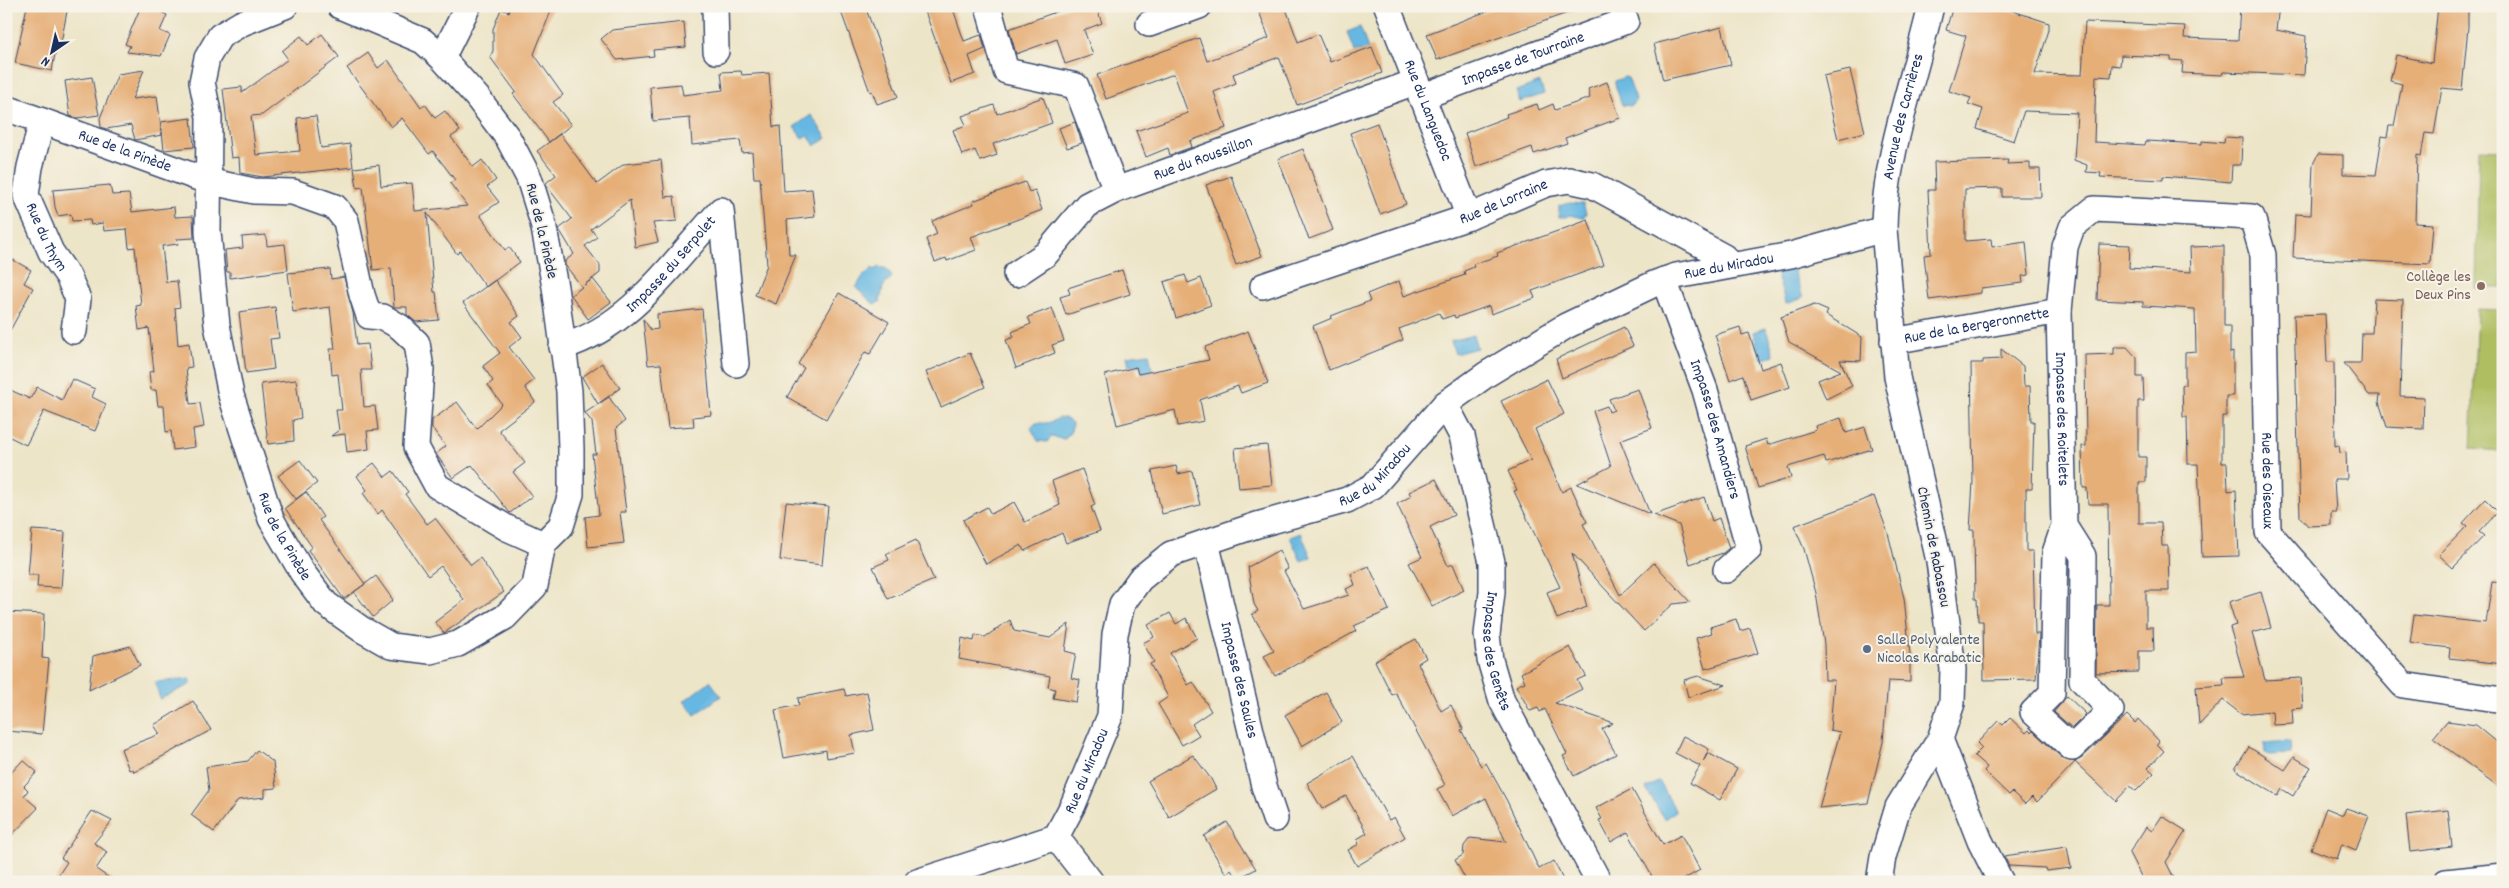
<svg xmlns="http://www.w3.org/2000/svg" width="2509" height="888" viewBox="0 0 2509 888" font-family="Dekko,sans-serif">
<style>
.green{fill:#afbe60;stroke:#65765f}
.water{fill:#66b8e2;stroke:#4074a0}
.building{fill:#e6af78}
.lines{fill:none;stroke-linecap:round;stroke-linejoin:round}
.minor-casing{stroke:#3a4a6e;stroke-width:28}
.minor{stroke:#fff;stroke-width:25}
.education-dot{fill:#8d6e63;stroke:#f7f3e8;stroke-width:2}
.service-dot{fill:#5c6f8a;stroke:#f7f3e8;stroke-width:2}
.labels{text-anchor:middle;dominant-baseline:central;stroke-width:4;stroke-linejoin:round;paint-order:stroke}
.street-label{font-size:16px;fill:#1b2f5e;stroke:#f7f3e8}
.education-label{font-size:16px;fill:#785e54;stroke:#f7f3e8;text-anchor:end}
.service-label{font-size:16px;fill:#4e5e75;stroke:#f7f3e8;text-anchor:start}
</style>
<rect width="100%" height="100%" fill="#f7f3e8"/>
<filter id="ink" filterUnits="userSpaceOnUse"><feTurbulence type="fractalNoise" baseFrequency=".02" numOctaves="2"/><feDisplacementMap in="SourceGraphic" scale="10" xChannelSelector="R" yChannelSelector="G"/><feConvolveMatrix kernelMatrix="1 2 1 2 8 2 1 2 1" color-interpolation-filters="sRGB"/></filter>
<filter id="wash" filterUnits="userSpaceOnUse"><feTurbulence type="fractalNoise" baseFrequency=".0096" numOctaves="4" result="noise"/><feDisplacementMap in="SourceGraphic" scale="20" xChannelSelector="R" yChannelSelector="G"/><feGaussianBlur stdDeviation="1.12" result="paint"/><feColorMatrix in="noise" values="0 0 0 0 0 0 0 0 0 0 0 0 0 0 0 0 0 1.4 0 .05"/><feComposite in="paint" operator="in"/></filter>
<g filter="url(#wash)">
<rect width="100%" height="100%" fill="#ede5c8"/>
<!-- green -->
<g class="green">
<path d="M2479,149L2503,150V288H2476Z"/>
<path d="M2477,309L2503,310V451L2471,449Z"/>
</g>
<!-- water -->
<g class="water">
<path d="M1360,27L1370,54L1363,57L1360,50L1354,52L1347,32Z"/>
<path d="M1625,77L1628,78L1636,100L1631,106L1622,105L1615,84V81Z"/>
<path d="M1540,82L1544,94L1520,102L1516,91Z"/>
<path d="M811,115L827,138L815,146L808,135L802,138L794,127Z"/>
<path d="M1570,203L1583,204L1586,213L1583,218L1569,215L1566,217H1559V206Z"/>
<path d="M879,267L887,269L892,277L883,287L880,302L874,304L856,288L863,276L873,268L875,270Z"/>
<path d="M1792,267L1803,298L1786,304L1776,273Z"/>
<path d="M1766,328L1774,355L1762,359L1753,332Z"/>
<path d="M1473,335L1477,348L1455,354L1451,341Z"/>
<path d="M1149,353L1153,375L1143,376L1141,365L1129,366L1127,356Z"/>
<path d="M1059,418H1065L1072,423L1071,431L1065,439L1051,437L1047,442L1038,441L1031,428C1036,420 1039,424 1046,423C1050,423 1055,420 1059,418Z"/>
<path d="M1301,533L1311,557L1301,561L1290,537Z"/>
<path d="M190,679L191,684L160,699L155,682Z"/>
<path d="M710,681L721,696L695,715L684,701Z"/>
<path d="M2290,741L2291,754L2270,755L2265,753L2264,743Z"/>
<path d="M1659,781L1676,811L1664,819L1646,789Z"/>
</g>
<g id="blocks">
<!-- building -->
<g class="building">
<path d="M27,6H68L61,43H57L52,71L15,63Z"/>
<path d="M141,6H148L167,15L160,31L170,35L161,56L127,52L130,46L125,44Z"/>
<path d="M511,6H553L534,54L563,95L553,102L571,125L549,142L513,94L516,92L490,57L493,51V29L501,9L509,12Z"/>
<path d="M839,6H865L898,97L877,104L872,91L870,92Z"/>
<path d="M923,6H952L964,41L981,35L985,49L969,56L975,74L951,83Z"/>
<path d="M1072,6H1096L1102,23L1084,30L1093,55L1065,64L1057,39L1016,54L1009,29Z"/>
<path d="M1257,6H1285L1298,42L1318,34L1330,62L1372,47L1382,73L1297,105L1279,57L1233,74L1236,83L1214,92L1226,128L1190,141L1192,147L1170,155L1168,148L1146,157L1136,131L1188,113L1174,74L1106,99L1097,75L1199,38L1207,61L1269,38Z"/>
<path d="M1501,6H1577L1578,9L1437,60L1427,34Z"/>
<path d="M1953,6H1998L2049,23V30L2035,74L2082,75L2085,22L2185,26L2184,38L2238,40L2240,6H2279L2276,30L2306,36L2304,75L2223,72L2222,75L2182,73L2183,61L2171,60V57L2121,55L2120,66L2112,65L2111,77L2096,76L2094,142L2145,145L2146,141L2202,144V141L2224,143L2225,137L2242,138L2241,165H2232L2231,182L2163,176V180L2100,177L2101,173L2086,172L2087,165L2074,160L2077,113L2024,111L2014,141L1977,129L1983,109L1968,104L1971,98L1949,91L1966,36L1946,30Z"/>
<path d="M2438,6H2468V27L2462,90L2442,88L2434,134L2425,133L2421,156L2417,155L2415,223L2433,224L2430,264L2293,258L2295,214L2311,215L2313,164L2318,154L2343,155V174L2376,175L2382,136L2387,137L2389,126H2394L2402,84L2390,81L2396,55L2432,63Z"/>
<path d="M684,22L686,47L653,50L654,56L617,60L601,39L612,30Z"/>
<path d="M1722,27L1731,65L1663,80L1654,44Z"/>
<path d="M322,34L339,57L262,115L251,116L256,155L300,151L297,118L316,116L321,148L350,144L353,167L263,177L240,173L239,157L231,158L223,89L242,87V93L288,59L282,51L301,36L308,45Z"/>
<path d="M368,53L378,68L388,60L421,107L425,104L435,118L445,111L460,131L451,137L473,167L482,160L496,180L487,187L499,202L480,215L505,250L509,247L520,262L486,287L460,251L457,254L427,213L434,292H436L439,320L416,322L407,315V307H394L391,268L373,270L363,187L357,188L354,168L379,165L381,186L412,183L415,211L467,206L450,183L455,180L433,151L429,154L402,118L391,127L347,68Z"/>
<path d="M144,70L132,99L157,96L162,135L135,140L131,125L106,129L101,127L100,118L118,74Z"/>
<path d="M1850,70L1865,132L1838,139L1823,76Z"/>
<path d="M741,71L742,75L769,73L773,127L780,126L784,191L812,189L815,217L787,220L789,255H796L776,304L755,295L767,265L760,178H754L752,152L742,153L740,140L692,145L690,118L653,121L650,87L681,84L683,95L723,90L721,72Z"/>
<path d="M92,77L99,115L77,118L70,116L65,81Z"/>
<path d="M1607,82L1620,118L1565,138L1567,143L1534,154L1532,147L1476,167L1465,133L1507,117L1506,114L1537,104L1539,110L1553,104L1555,110L1590,98L1588,89Z"/>
<path d="M1043,97L1052,123L993,144L997,155L980,161L975,150L962,155L953,130L966,125L962,116L994,105L997,114Z"/>
<path d="M191,118L194,147L164,150L161,122Z"/>
<path d="M1075,122L1082,143L1067,148L1059,128Z"/>
<path d="M1377,123L1406,204L1380,214L1350,133Z"/>
<path d="M560,134L597,184L624,164L661,160L665,197L674,196L677,221L653,223L658,242L635,247L630,200L591,229L597,237L585,246L600,265V273L584,285L593,279L611,302L588,319L571,295L582,287L565,265V261L574,254L559,229L572,219L546,185V183L556,175L537,151Z"/>
<path d="M1303,149L1333,230L1309,239L1278,159Z"/>
<path d="M2008,160L2007,164L2030,163V169H2040L2041,197H2002V188L1965,189V241L1991,239L1992,247L2026,242L2029,275L2022,276L2023,283L1981,288V293L1929,300L1924,255L1931,254L1928,190H1935L1934,162Z"/>
<path d="M1231,176L1262,256L1236,265L1206,185Z"/>
<path d="M1025,182L1029,192L1035,190L1042,210L971,237L976,250L947,261L946,258L935,262L926,239L937,234L932,221L974,204L973,201L986,196Z"/>
<path d="M110,185L112,195L129,194L132,212L174,207L175,217L193,216L194,238L177,239L178,244L162,246L166,282L177,281L180,307L175,308L178,345L189,343L192,367L186,368L190,404L200,403L204,427L193,429L195,447L173,450L171,431L166,432L164,406H158L156,390H151L149,372L154,371L149,328L139,330L136,306L141,305L135,247L129,248L127,229L104,231L103,223L91,225L90,220L72,221L71,214L58,216L55,207L53,190Z"/>
<path d="M1588,220L1604,265L1532,291L1535,298L1491,314L1489,306L1455,318L1454,315L1442,319L1439,313L1399,329L1403,340L1329,370L1313,326L1332,318L1331,316L1370,301L1367,294L1399,281L1404,296L1465,275L1464,271L1474,267L1473,264L1498,256L1497,253Z"/>
<path d="M266,235L267,246L285,244L288,270L230,278V272H227L225,250L243,248L242,237Z"/>
<path d="M2099,244L2130,245L2129,268L2191,272L2190,247L2224,246V326H2230V353L2233,352V396H2226V416H2222V463H2227L2228,491L2236,490L2239,556L2202,557L2198,464H2188L2187,417H2183L2182,386L2185,385V352L2196,351L2195,309L2143,306V302L2097,300Z"/>
<path d="M6,256L31,270L24,283L33,288L6,338Z"/>
<path d="M330,269L331,279L344,277L353,313L357,345L368,344L371,370H361L364,407L375,406L378,430L367,431L369,449L347,452L345,434L331,436L339,430L336,410H342L338,374L332,375L330,349H335L330,307L293,312L288,273Z"/>
<path d="M1122,270L1130,294L1066,315L1060,297L1070,294L1068,288Z"/>
<path d="M1185,275L1188,283L1201,278L1211,305L1176,318L1164,282Z"/>
<path d="M495,280L519,316L511,322L522,337L509,347L534,380L525,387L535,402L499,430L525,463L513,472L532,496L510,513L472,465L453,478L436,454L446,446L432,428V420L457,402L477,429L502,404L488,385L493,381L483,366L500,353L463,303Z"/>
<path d="M839,293L889,322L870,354L865,352L826,419L787,397L804,368L798,364Z"/>
<path d="M2374,299L2403,300L2400,396L2424,397L2423,429L2387,427L2379,402L2380,395H2369L2344,363H2361L2362,333H2372Z"/>
<path d="M1814,305L1828,311L1826,315L1862,337L1861,361L1840,360L1852,386L1826,399L1818,380L1841,371L1789,342L1781,317Z"/>
<path d="M275,307L279,338L270,339L274,369L246,373L239,312Z"/>
<path d="M1052,308L1064,341L1052,345L1055,353L1016,368L1006,340L1014,337L1012,332L1031,324L1028,317Z"/>
<path d="M702,309L711,415L693,417L694,426L668,428L661,364L648,365L643,319L651,330L658,329L657,314Z"/>
<path d="M2325,314L2327,362H2334L2335,446L2339,445L2340,453L2346,452L2347,479H2334L2336,512H2331V525L2308,526L2300,517L2294,315Z"/>
<path d="M1624,327L1633,346L1562,378L1556,359Z"/>
<path d="M1740,327L1742,335L1749,333L1761,369L1781,362L1790,387L1751,400L1743,375L1730,380L1715,335Z"/>
<path d="M1248,331L1268,383L1241,393L1238,386L1200,400L1204,421L1178,426L1175,410L1117,425L1105,375L1136,367L1138,374L1209,360L1205,347Z"/>
<path d="M2114,347H2127L2137,358V377H2143L2144,401H2138V457H2146V482H2139V523H2161L2162,546H2168L2169,591H2146V627H2153L2154,651H2139V672L2096,673L2097,605H2109L2108,504H2088L2087,488H2083L2082,446H2086L2085,355L2114,354Z"/>
<path d="M2001,349L2023,366L2024,386H2030L2031,421H2034L2032,489H2026V551H2033L2035,634H2039L2036,679L1984,680L1983,621H1978L1977,599H1975L1974,530H1970L1973,482L1971,363H1983V360L2001,359Z"/>
<path d="M970,353L985,387L941,407L926,372Z"/>
<path d="M602,363L620,388L598,404L582,377Z"/>
<path d="M72,379L95,389L92,397L106,404L95,431L44,411L26,445L6,435V388L30,399L37,387L62,400Z"/>
<path d="M1547,379L1564,414L1535,429L1562,492L1571,487L1587,522L1583,524L1620,595L1654,563L1690,602L1673,604L1644,631L1572,553L1587,607L1557,619L1547,592L1560,587L1514,491L1517,490L1508,471L1531,460L1501,401Z"/>
<path d="M296,380L301,418L293,420L294,441L268,444L261,384Z"/>
<path d="M1638,389L1652,428L1620,440L1650,514L1577,484L1611,466L1593,411L1607,406L1609,412L1614,410L1609,399Z"/>
<path d="M609,397L625,421L616,428L626,512H620L624,543L588,547L585,517L599,515L592,454H596L592,422L585,413Z"/>
<path d="M1841,418L1846,433L1865,427L1872,449L1826,463L1824,456L1788,467L1791,478L1758,488L1745,446L1766,439L1768,445L1816,430L1815,426Z"/>
<path d="M1267,445L1272,485L1239,488L1235,448Z"/>
<path d="M300,460L317,483L296,499L278,476Z"/>
<path d="M374,463L385,477L393,471L408,492L405,494L427,524L435,518L471,565L480,558L504,592L444,633L435,622L464,600L441,566L428,576L382,510L378,514L363,493L367,490L357,476Z"/>
<path d="M1176,466L1178,474L1192,471L1200,505L1162,514L1152,471Z"/>
<path d="M1082,469L1095,505L1091,507L1100,531L1066,543L1062,533L1024,551L1021,545L986,564L963,520L987,507L991,514L1014,502L1025,522L1060,505L1052,481Z"/>
<path d="M1436,479L1454,515L1430,527L1448,566L1453,564L1464,590L1432,606L1409,563L1422,557L1397,504L1411,496L1409,492Z"/>
<path d="M306,492L323,517L319,520L365,584L344,599L308,550L312,547L285,508Z"/>
<path d="M1874,496L1888,533L1904,598L1910,654V682L1888,681L1883,742L1868,803L1819,808L1840,732L1830,730L1834,680H1825L1824,644L1816,593L1804,549L1794,526Z"/>
<path d="M1704,497L1712,521L1719,518L1729,548L1723,553L1690,564L1679,525L1654,515Z"/>
<path d="M2485,499L2498,512L2479,532L2484,536L2453,568L2439,555L2467,526L2463,523Z"/>
<path d="M786,502L828,506L822,565L780,560Z"/>
<path d="M32,530L65,532L61,588L37,587L38,575H28Z"/>
<path d="M916,540L934,580L888,599L873,567L889,560L886,554Z"/>
<path d="M1279,550L1288,569L1284,571L1304,609L1349,595L1346,589L1355,585L1351,574L1369,566L1389,610L1354,626L1356,631L1275,676L1264,656L1274,651L1252,614L1258,611L1254,604L1248,567Z"/>
<path d="M376,576L393,600L373,617L354,592Z"/>
<path d="M2492,582L2503,583V664L2449,658L2450,648L2410,643L2414,615L2486,623Z"/>
<path d="M2261,592L2271,628L2252,633L2265,680L2301,678L2303,708L2292,709L2293,724L2273,725L2272,711L2241,714L2223,700L2199,725L2196,687L2224,685L2223,678L2244,677L2230,627L2236,625L2229,602Z"/>
<path d="M6,612L44,614L42,658L49,659L42,734L7,731Z"/>
<path d="M1170,613L1176,624L1186,618L1197,638L1170,653L1188,685L1193,682L1211,711L1192,724L1199,735L1182,745L1158,704L1168,697L1150,664L1154,662L1143,643L1154,637L1148,625Z"/>
<path d="M1736,619L1740,631L1750,628L1758,653L1705,669L1696,638L1712,633L1710,627Z"/>
<path d="M1010,620L1014,631L1050,638L1069,624L1065,651L1076,654L1071,678L1080,680L1076,702L1053,698L1055,689L1048,687L1050,676L959,659L962,638L974,641L975,635L985,637Z"/>
<path d="M1416,639L1426,658L1418,663L1441,711L1451,705L1463,729L1461,730L1481,766L1486,763L1507,801L1539,869L1554,861L1564,882H1467L1455,860L1463,855L1464,846L1470,838L1506,842L1486,798L1452,816L1437,789L1445,785L1396,693L1392,695L1375,661Z"/>
<path d="M130,646L140,665L89,690L93,656Z"/>
<path d="M1570,647L1586,676L1577,680L1582,689L1555,703L1613,723L1602,729L1616,754L1574,776L1563,756L1567,754L1545,709L1540,712L1538,708L1530,711L1516,686L1525,682L1521,673Z"/>
<path d="M1698,676L1726,685L1688,697L1684,680Z"/>
<path d="M844,689L846,696L867,692L874,730L851,735L855,753L827,758L826,750L784,758L775,710L799,705L798,698Z"/>
<path d="M1326,692L1342,722L1302,746L1285,715Z"/>
<path d="M2067,696L2086,714L2072,728L2054,712Z"/>
<path d="M193,701L211,730L134,772L133,769L129,770L121,749L160,734L154,725Z"/>
<path d="M2127,715L2135,723L2138,719L2159,741L2157,744L2164,751L2148,768L2154,773L2136,791L2130,786L2116,801L2075,762L2037,802L2032,797L2025,804L2012,792L2009,795L1984,771L1987,767L1974,756L1982,748L1977,743L1998,721L2003,725L2010,718L2026,733L2029,730L2031,733L2033,731L2063,759L2075,762L2082,758Z"/>
<path d="M2447,721L2476,725L2503,747V790L2433,738Z"/>
<path d="M1683,736L1709,749L1703,762L1708,753L1737,769L1720,800L1690,783L1700,766L1675,753Z"/>
<path d="M2249,747L2285,770L2294,757L2311,767L2293,796L2282,789L2278,796L2235,769Z"/>
<path d="M257,750L273,762L276,788L265,789V797L238,800L214,832L191,815L209,790L206,767L248,761Z"/>
<path d="M1193,755L1211,779L1216,789L1169,817L1148,781Z"/>
<path d="M1353,756L1389,820L1394,817L1405,837L1357,866L1348,850L1359,844L1357,839L1367,833L1346,796L1322,809L1307,783Z"/>
<path d="M23,760L37,772L24,786L28,790L24,796L38,808L6,841V771L10,774Z"/>
<path d="M1632,789L1663,845L1681,835L1700,870L1679,882H1655L1628,832L1611,842L1599,820L1602,819L1596,808Z"/>
<path d="M2326,808L2343,815L2346,808L2369,816L2356,850L2342,844L2337,859L2311,849Z"/>
<path d="M2448,810L2452,847L2410,852L2406,815Z"/>
<path d="M92,811L112,821L94,843L107,852L96,869L115,882H54L67,862L61,858Z"/>
<path d="M2162,816L2186,831L2166,862L2176,882H2144L2129,853L2146,827L2152,831Z"/>
<path d="M1227,822L1256,869L1237,879L1231,870L1226,874L1204,836Z"/>
<path d="M2067,847L2071,868L2046,871L2045,868L2009,866L2004,856Z"/>
</g>
</g>
</g>
<g filter="url(#ink)">
<use href="#blocks" fill-opacity="0" stroke="#3a4a6e" stroke-width="1"/>
<g class="lines">
<!-- minor casing -->
<g class="minor-casing">
<g id="minor">
<path id="s1" d="M285,6L242,23L220,36L207,58L202,82L209,117L208,232L217,325L231,395L271,519L302,572L326,604L361,629L391,646L430,651L458,644L505,617L535,586L543,544L561,526L571,494V449L569,391L555,287L543,223L529,178L508,138L477,97L442,58L423,41L340,6"/>
<path d="M715,6L716,51"/>
<path d="M988,6L1006,71L1076,86L1116,190"/>
<path id="s2" d="M1387,6L1469,217"/>
<path d="M1149,24L1199,6"/>
<path d="M442,58L468,6"/>
<path id="s3" d="M1421,97L1626,21"/>
<path id="s4" d="M6,108L42,121L30,167L26,195L51,252L68,276L78,299L74,331"/>
<path id="s5" d="M42,121L207,181L254,191L293,192L335,207L346,221L362,295L369,316L383,317L400,327L417,343L421,369L416,447L437,486L507,528L543,544"/>
<path id="s6" d="M1016,274L1046,254L1087,205L1116,190L1415,82"/>
<path id="s7" d="M1664,280L1705,390L1749,549L1726,570"/>
<path id="s8" d="M1263,286L1469,217L1546,184L1569,180L1592,185L1724,257L1732,265"/>
<path id="s9" d="M2059,311L2064,526L2055,553L2052,693L2033,712L2072,748L2111,710L2082,680L2083,556L2064,526"/>
<path id="s10" d="M1893,341L2059,311L2065,247L2072,227L2094,209L2252,217L2263,255L2268,532L2403,685L2503,700"/>
<path id="s11" d="M562,347C633,326 673,261 721,210L736,364"/>
<path id="s12" d="M1445,404L1462,436L1492,562V592L1487,635L1490,660L1502,701L1599,882"/>
<path id="s13" d="M1206,542L1264,786L1275,819"/>
<path d="M1940,739L1980,841L2001,882"/>
<path d="M1056,837L1091,882"/>
<path id="s14" d="M917,882L1056,837L1073,805L1110,716L1115,634L1122,604L1140,579L1171,554L1257,525L1347,500L1373,486L1445,404L1487,374L1566,326L1656,283L1676,276L1791,255L1884,229"/>
<path id="s15" d="M1879,882L1883,857L1898,807L1940,739L1952,703L1953,669L1939,561L1897,377L1884,229C1884,158 1915,77 1931,6"/>
<path d="M2446,882L2503,876"/>
</g>
</g>
<!-- minor -->
<use href="#minor" class="minor"/>
</g>
</g>
<!-- markers -->
<circle class="education-dot" cx="2481" cy="286" r="5"/>
<circle class="service-dot" cx="1867" cy="649" r="5"/>
<g class="labels">
<!-- street labels -->
<g class="street-label">
<text stroke="none"><textPath href="#s3" startOffset="109">Impasse de Tourraine</textPath></text>
<text stroke="none"><textPath href="#s2" startOffset="112">Rue du Languedoc</textPath></text>
<text stroke="none"><textPath href="#s15" startOffset="790">Avenue des Carrières</textPath></text>
<text stroke="none"><textPath href="#s5" startOffset="88">Rue de la Pinède</textPath></text>
<text stroke="none"><textPath href="#s6" startOffset="225">Rue du Roussillon</textPath></text>
<text stroke="none"><textPath href="#s8" startOffset="255">Rue de Lorraine</textPath></text>
<text transform="translate(541 231) rotate(77)">Rue de la Pinède</text>
<text stroke="none"><textPath href="#s4" startOffset="161">Rue du Thym</textPath></text>
<text stroke="none"><textPath href="#s11" startOffset="139">Impasse du Serpolet</textPath></text>
<text stroke="none"><textPath href="#s14" startOffset="1104">Rue du Miradou</textPath></text>
<text stroke="none"><textPath href="#s10" startOffset="85">Rue de la Bergeronnette</textPath></text>
<text stroke="none"><textPath href="#s9" startOffset="108">Impasse des Roitelets</textPath></text>
<text stroke="none"><textPath href="#s7" startOffset="158">Impasse des Amandiers</textPath></text>
<text stroke="none"><textPath href="#s14" startOffset="684">Rue du Miradou</textPath></text>
<text stroke="none"><textPath href="#s10" startOffset="706">Rue des Oiseaux</textPath></text>
<text stroke="none"><textPath href="#s1" startOffset="589">Rue de la Pinède</textPath></text>
<text transform="translate(1933 547) rotate(79)">Chemin de Rabassou</text>
<text stroke="none"><textPath href="#s12" startOffset="256">Impasse des Genêts</textPath></text>
<text stroke="none"><textPath href="#s13" startOffset="142">Impasse des Saules</textPath></text>
<text stroke="none"><textPath href="#s14" startOffset="219">Rue du Miradou</textPath></text>
</g>
<!-- education labels -->
<g class="education-label">
<text x="2471" y="277">Collège les<tspan x="2471" dy="18">Deux Pins</tspan></text>
</g>
<!-- service labels -->
<g class="service-label">
<text x="1877" y="640">Salle Polyvalente<tspan x="1877" dy="18">Nicolas Karabatic</tspan></text>
</g>
</g>
<!-- margin -->
<rect width="2509" height="888" fill="none" stroke="#f7f3e8" stroke-width="25"/>
<!-- north arrow -->
<g transform="translate(52 52) rotate(214)" stroke="#f7f3e8" stroke-width="4" paint-order="stroke">
<path d="M0-4L9 19L0 12L-9 19Z" fill="#1b2f5e"/>
<text y="-8" font-size="14" font-weight="bold" text-anchor="middle" fill="#1b2f5e">N</text>
</g>
</svg>
